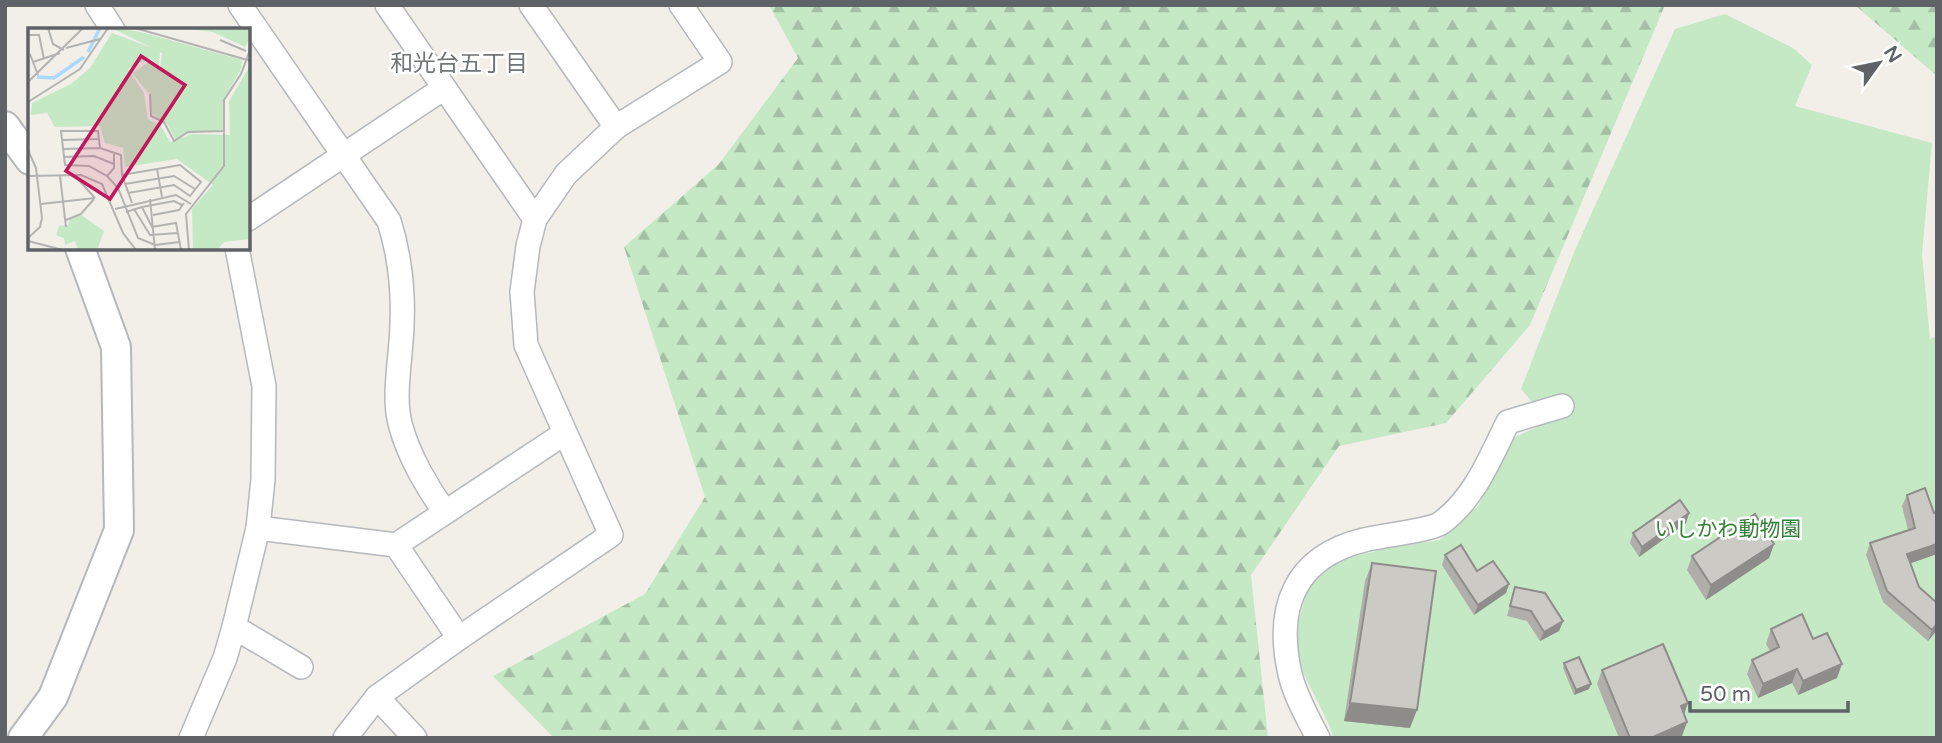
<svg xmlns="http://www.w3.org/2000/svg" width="1942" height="743" viewBox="0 0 1942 743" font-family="'Varela Round','Noto Sans JP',sans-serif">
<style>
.green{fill:#c5e8c5}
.forest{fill:url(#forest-firs)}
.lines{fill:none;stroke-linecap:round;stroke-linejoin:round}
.minor-casing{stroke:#b5b8bc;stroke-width:26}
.tertiary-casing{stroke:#b5b8bc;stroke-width:32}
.minor{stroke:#fff;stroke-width:23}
.tertiary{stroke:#fff;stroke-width:28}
.wall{fill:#afaea9}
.shaded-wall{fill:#8f8d8a}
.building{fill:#cccac5;stroke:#8f8d8a;stroke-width:2}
.labels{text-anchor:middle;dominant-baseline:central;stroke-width:5;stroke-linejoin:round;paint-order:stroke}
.park-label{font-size:21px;fill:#348238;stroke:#fff}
.neighbourhood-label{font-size:23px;fill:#70757a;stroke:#fff}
.inset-river{fill:none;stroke:#aadaff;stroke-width:3.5}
.inset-road{fill:none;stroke:#b3b3b1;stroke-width:2}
.view{fill:#c2185b;fill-opacity:0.15;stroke:#c2185b;stroke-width:3.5}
.inset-edge{fill:none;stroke:#5f6368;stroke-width:3.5}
</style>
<defs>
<pattern id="forest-firs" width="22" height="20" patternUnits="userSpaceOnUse" patternTransform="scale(1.75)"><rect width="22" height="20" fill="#c5e8c5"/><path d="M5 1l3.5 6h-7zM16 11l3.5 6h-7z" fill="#a3c0a4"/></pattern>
</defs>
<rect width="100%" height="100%" fill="#f1efe8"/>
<!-- green -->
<path class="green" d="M1725,14L1793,48L1812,65L1795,106L1932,143L1922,254L1930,339L1937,336V738H1333L1330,727L1301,668L1294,640L1308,587L1338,561L1388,548L1440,540L1479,505L1509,440L1549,421L1521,389L1575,250L1675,29Z"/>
<!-- forest -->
<g class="forest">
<path d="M769,5H1665L1530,325L1446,423L1339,446L1251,575L1268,738H554L493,676L645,594L705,497L624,247L719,164L798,58Z"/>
<path d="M1855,5H1937V76Z"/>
</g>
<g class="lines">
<!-- minor casing -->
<g class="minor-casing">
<g id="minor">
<path d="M97,5L113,30"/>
<path d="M240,5L389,221C403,265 405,308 400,353C398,377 394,404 401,427C409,456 428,489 445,512"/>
<path d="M387,5L535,219"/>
<path d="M531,5L616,127"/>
<path d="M248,219L444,88"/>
<path d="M258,528L396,545L565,433"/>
<path d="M396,545L459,638"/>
<path d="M234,627L301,667"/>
<path d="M377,697L415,738"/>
<path d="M191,738L225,658L234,627L258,528L263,479L264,386L237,248"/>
<path d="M345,738L377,697L459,638L611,535L526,345L522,292L528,246L535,219L566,174L616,127L720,62L681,5"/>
<path d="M1318,738C1308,718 1295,696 1290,674C1275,608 1294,557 1364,540C1379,536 1432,530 1441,523C1475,498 1490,458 1508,422L1562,406"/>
</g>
</g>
<!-- tertiary casing -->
<g class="tertiary-casing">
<g id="tertiary">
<path d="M5,126L30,160"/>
<path d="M23,738L53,697L119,530L116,347L80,248"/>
</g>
</g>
<!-- minor -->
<use href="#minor" class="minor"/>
<!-- tertiary -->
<use href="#tertiary" class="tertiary"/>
</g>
<!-- wall -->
<g class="wall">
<path d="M1907,495L1937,554L1910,563L1937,630L1928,641L1883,602L1866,555L1870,543L1908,530L1902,506Z"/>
<path d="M1689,513L1686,523L1639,557L1630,543L1633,533Z"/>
<path d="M1774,544L1769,558L1706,600L1687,570L1692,556Z"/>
<path d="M1445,555L1477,571L1509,584L1506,593L1474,615L1442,565Z"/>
<path d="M1372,563L1410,728L1344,721L1365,581Z"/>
<path d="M1515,587L1563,621L1559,631L1540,641L1527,621L1507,616Z"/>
<path d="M1771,629L1813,639L1837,678L1798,695L1792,683L1758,698L1747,674L1752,660L1770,651L1766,644Z"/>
<path d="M1564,663L1589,689L1574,695L1563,668Z"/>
<path d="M1602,670L1684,715L1687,722L1682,736L1678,738H1619L1597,684Z"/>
</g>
<!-- shaded-wall -->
<g class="shaded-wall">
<path d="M1689,513L1686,523L1639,557L1642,547Z"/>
<path d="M1774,544L1769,558L1706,600L1711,585Z"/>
<path d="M1937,544V554L1903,566L1907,554Z"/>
<path d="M1509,584L1506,593L1474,615L1478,605Z"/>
<path d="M1563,621L1559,631L1540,641L1544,632Z"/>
<path d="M1937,624V630L1928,641L1932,630Z"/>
<path d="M1842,664L1837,678L1798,695L1803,681Z"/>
<path d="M1797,669L1792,683L1758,698L1763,684Z"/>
<path d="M1591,684L1589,689L1574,695L1576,690Z"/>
<path d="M1350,703L1417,710L1410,728L1344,721Z"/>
<path d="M1688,703L1683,717L1681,706Z"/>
<path d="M1687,722L1682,736L1678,738H1651Z"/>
</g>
<!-- building -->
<g class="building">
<path d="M1925,488L1934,513L1937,512V544L1907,554L1919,587L1937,603V624L1932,630L1887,591L1870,543L1915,528L1907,495Z"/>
<path d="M1680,500L1689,513L1642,547L1633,533Z"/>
<path d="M1755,514L1774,544L1711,585L1692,556Z"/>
<path d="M1461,545L1477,571L1493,561L1509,584L1478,605L1445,555Z"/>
<path d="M1372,563L1436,571L1417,710L1350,703Z"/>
<path d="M1515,587L1545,593L1563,621L1544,632L1531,611L1510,606Z"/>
<path d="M1802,614L1813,639L1827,633L1842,664L1803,681L1797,669L1763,684L1752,660L1779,647L1771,629Z"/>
<path d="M1663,644L1688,703L1681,706L1687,722L1651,738H1630L1602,670Z"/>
<path d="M1579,657L1591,684L1576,690L1564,663Z"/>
</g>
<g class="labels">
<!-- park labels -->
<g class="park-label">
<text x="1728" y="529">いしかわ動物園</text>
</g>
<!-- neighbourhood labels -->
<g class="neighbourhood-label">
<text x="459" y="64">和光台五丁目</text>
</g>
</g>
<!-- overview -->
<g transform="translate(28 28)">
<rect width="222" height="222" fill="#f1efe8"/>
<path d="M84,0L113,4L214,32L212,43L195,72V102L156,106L148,113L139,96L123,85V68L104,45L121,34L132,41L134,25ZM155,0H222V10L217,19L185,4Z" fill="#c5e8c5"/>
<path d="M84,5L132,23L131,38L122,30L100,41L116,65L120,91L133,98L142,114L164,106L202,107L201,73L222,38V211L196,214L189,222H165L164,181L185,157L149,131L97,139L95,120L77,115L72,98L27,99L19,85L3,87L4,75L43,56L62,40ZM169,20L192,34L214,38L205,54L202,42L177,30L166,32L162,26ZM52,186L76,203L69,222H50L47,213L37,217L36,210L28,207L31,198L40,197L42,191Z" fill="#c5e8c5"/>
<path class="inset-river" d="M60,24L72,0M9,49L26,50L56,29"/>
<path class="inset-road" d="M20,0L25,16L36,22M107,0L223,33M0,7H11L16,31M192,12L218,23M38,20L72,11M2,26L10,47M5,34L32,25M0,54L55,0M122,66L123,88L136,94L146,113L160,104L197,103M0,74L52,41L80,0M34,112L70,111M72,120L70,103H33L37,137L61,138L79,148L90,160L110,210L127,217L152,214M34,121L72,120L93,127L94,147L104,175M0,122L8,140L14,190L12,199L0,210M36,129L66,128L86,136M129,141L134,169M94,147L152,137L173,154L162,168L146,157L100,165M0,148L53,147L74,156L95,205L108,222M32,148L38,199M47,148L67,170M79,148L86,140V126M97,156L146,148L167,161M122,171L127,222M13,176L67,170M114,179L146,173L154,177M87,181L148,167L163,176M106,181L122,207L150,205M98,184L114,179L124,199L148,195L153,222M125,187L151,182L156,175M38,192L53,186L66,171M0,213L35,222M161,222L158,186L196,138V72L213,46L223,19"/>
<path class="view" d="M113,28L157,57L82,171L38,143Z"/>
<rect width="222" height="222" class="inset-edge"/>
</g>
<!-- border -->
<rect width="1942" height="743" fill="none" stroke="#5f6368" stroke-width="14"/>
<!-- north arrow -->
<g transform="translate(1879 63) rotate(57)" stroke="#ffffff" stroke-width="5" paint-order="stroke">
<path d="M0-5L12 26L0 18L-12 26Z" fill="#5f6368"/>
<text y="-10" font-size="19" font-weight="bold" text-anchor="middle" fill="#5f6368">N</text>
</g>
<!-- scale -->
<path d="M1690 701v10h158v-10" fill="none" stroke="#5f6368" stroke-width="3.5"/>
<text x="1700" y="701" font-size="21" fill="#5f6368" stroke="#ffffff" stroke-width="5" paint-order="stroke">50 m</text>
</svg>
